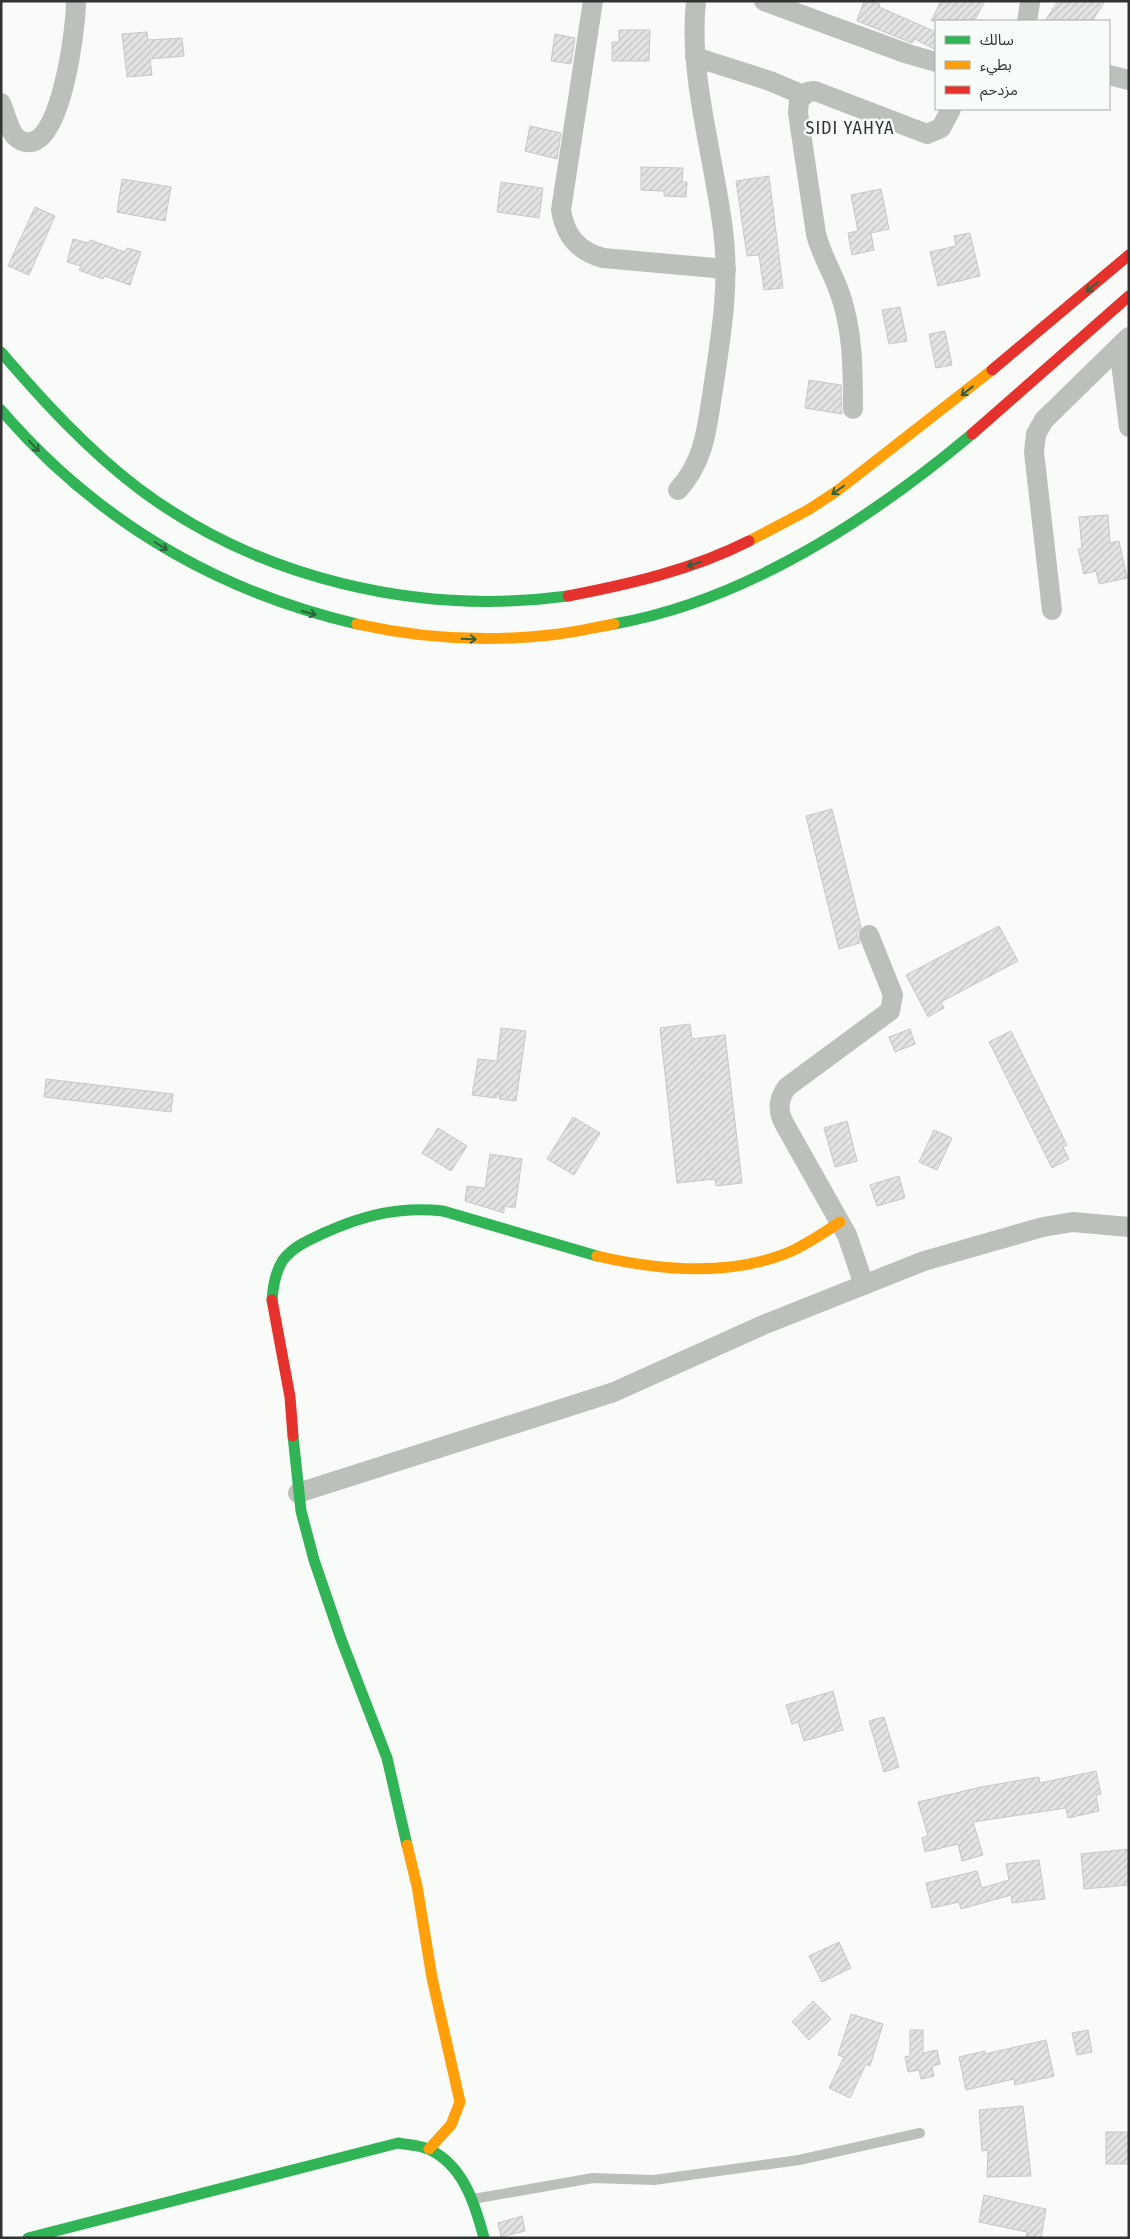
<svg xmlns="http://www.w3.org/2000/svg" width="1130" height="2239" viewBox="0 0 1130 2239" font-family="'Fira Sans Condensed','Noto Sans Arabic',sans-serif">
<style>
.building{fill:url(#building-hatch);stroke:#c6c8c6}
.lines{fill:none;stroke-linecap:round;stroke-linejoin:round}
.lane{stroke:#bbc0ba;stroke-width:10}
.street{stroke:#bbc0ba;stroke-width:20}
.fast{stroke:#30b455;stroke-width:11}
.slow{stroke:#ff9f0a;stroke-width:11}
.jam{stroke:#e5322d;stroke-width:11}
.oneway{stroke:#31613e}
.labels{text-anchor:middle;dominant-baseline:central;stroke-width:5;stroke-linejoin:round;paint-order:stroke}
.quarter-label{font-size:18px;letter-spacing:1px;fill:#323432;stroke:#f8fcf8}
</style>
<defs>
<pattern id="building-hatch" width="6" height="6" patternUnits="userSpaceOnUse" patternTransform="scale(1.25)"><rect width="6" height="6" fill="#e2e4e2"/><path d="M-1 1l2-2M0 6l6-6M5 7l2-2" fill="none" stroke="#c2c4c2"/></pattern>
</defs>
<rect width="100%" height="100%" fill="#f9fbf9"/>
<!-- building -->
<g class="building">
<path d="M864,1L880,4L879,7L936,32V50L915,39L912,43L857,21Z"/>
<path d="M941,1H985L974,21H931Z"/>
<path d="M1058,1H1105L1092,21H1045Z"/>
<path d="M619,30H650L649,61H612V42H619Z"/>
<path d="M147,32L148,40L182,38L184,56L150,59L152,75L127,77L122,34Z"/>
<path d="M555,34L575,38L571,64L551,61Z"/>
<path d="M530,126L561,133L557,159L525,151Z"/>
<path d="M641,167L683,168L682,182H687L686,197L664,196V191L641,190Z"/>
<path d="M769,176L783,288L764,290L759,255L747,256L736,181Z"/>
<path d="M122,179L171,187L165,221L117,212Z"/>
<path d="M501,182L543,188L539,218L497,212Z"/>
<path d="M881,189L889,229L871,233L874,250L852,255L848,233L858,231L851,195Z"/>
<path d="M35,207L55,216L29,275L8,266Z"/>
<path d="M970,233L980,276L938,286L930,252L956,246L954,236Z"/>
<path d="M73,239L89,243L90,240L125,252L127,248L141,252L130,285L104,276L103,279L79,270L81,266L67,262Z"/>
<path d="M900,307L907,341L889,344L882,310Z"/>
<path d="M945,331L952,365L936,368L929,334Z"/>
<path d="M809,380L841,385L842,414L805,408Z"/>
<path d="M1108,515L1110,543L1119,541L1127,578L1099,584L1096,571L1084,574L1078,549L1082,548L1079,517Z"/>
<path d="M832,809L861,927L857,934L860,943L839,949L806,816Z"/>
<path d="M999,926L1018,961L941,1002L944,1008L928,1017L906,975Z"/>
<path d="M690,1024L692,1039L725,1035L742,1183L716,1186L715,1179L677,1183L660,1028Z"/>
<path d="M501,1028L526,1031L516,1101L499,1099L500,1091L496,1098L472,1095L478,1059L497,1061Z"/>
<path d="M910,1029L915,1044L895,1052L889,1037Z"/>
<path d="M1011,1031L1067,1145L1063,1147L1069,1159L1052,1168L989,1042Z"/>
<path d="M46,1079L173,1094L171,1112L44,1097Z"/>
<path d="M573,1117L600,1133L574,1175L547,1159Z"/>
<path d="M847,1121L857,1161L835,1167L824,1128Z"/>
<path d="M438,1128L467,1146L451,1171L422,1153Z"/>
<path d="M934,1130L952,1138L937,1170L919,1162Z"/>
<path d="M490,1154L522,1159L515,1208L504,1206V1213L465,1201L467,1186L485,1188Z"/>
<path d="M899,1176L905,1198L877,1206L870,1185Z"/>
<path d="M833,1691L843,1730L804,1741L798,1722L792,1724L786,1705Z"/>
<path d="M884,1717L899,1767L884,1772L869,1721Z"/>
<path d="M1096,1771L1101,1794L1096,1795L1099,1811L1068,1818L1066,1808L973,1822L983,1855L962,1861L958,1844L925,1852L922,1838L928,1836L918,1802L981,1787L1039,1777L1040,1783Z"/>
<path d="M1129,1849V1885L1084,1889L1081,1854Z"/>
<path d="M1039,1860L1045,1899L1012,1903L1011,1895L961,1909L959,1902L932,1908L926,1883L977,1871L982,1888L1009,1880L1006,1864Z"/>
<path d="M839,1942L851,1968L822,1982L809,1956Z"/>
<path d="M813,2001L831,2019L809,2040L792,2022Z"/>
<path d="M851,2014L883,2024L870,2066L866,2064L850,2098L829,2088L844,2057L838,2055Z"/>
<path d="M910,2030H923V2053L937,2050L940,2064L932,2066L934,2076L921,2079L919,2070L908,2072L905,2057L910,2056Z"/>
<path d="M1088,2030L1092,2052L1077,2055L1072,2033Z"/>
<path d="M1046,2040L1054,2076L1015,2085L1014,2079L966,2090L959,2057L985,2051V2054Z"/>
<path d="M1023,2106L1031,2176L987,2177L988,2150L982,2151L979,2110Z"/>
<rect x="1106" y="2132" width="23" height="32"/>
<path d="M984,2195L1046,2209L1041,2238L1026,2236L1027,2232L979,2222Z"/>
<path d="M522,2216L525,2231L501,2237L498,2223Z"/>
</g>
<g class="lines">
<!-- lane -->
<path class="lane" d="M473,2199L593,2178L654,2180L799,2160L920,2133"/>
<!-- street -->
<g class="street">
<path d="M593,1L561,210C565,235 577,251 603,258L726,269"/>
<path d="M764,1L908,54L936,62"/>
<path d="M1027,21L1030,3"/>
<path d="M695,57L770,81L803,95"/>
<path d="M1109,75L1129,80"/>
<path d="M1,103C5,112 8,126 14,135C18,140 25,143 31,142C62,138 76,28 76,1"/>
<path d="M1119,347L1129,427"/>
<path d="M853,409C853,369 853,329 839,291C832,272 821,254 816,234L798,113L799,100L808,92L815,91L927,134L941,128L951,109"/>
<path d="M678,490C705,460 707,427 713,389C721,336 730,284 723,230C714,156 688,75 696,1"/>
<path d="M1052,610L1034,452L1036,434L1044,420L1129,337"/>
<path d="M864,1285L847,1235L785,1125C777,1111 778,1099 787,1087L890,1011L893,995L869,935"/>
<path d="M298,1493L614,1392L763,1325L924,1261L1043,1227L1073,1222L1129,1227"/>
</g>
<!-- fast -->
<g class="fast">
<path d="M1,352C43,401 87,449 138,488C259,579 419,616 568,596"/>
<path d="M1,410C96,520 215,591 357,624"/>
<path d="M614,624C745,601 872,518 972,434"/>
<path d="M272,1300C273,1286 275,1272 283,1260C294,1246 309,1240 324,1233C364,1215 400,1206 443,1211L597,1256"/>
<path d="M293,1436L301,1511L314,1560L341,1639L387,1758L407,1845"/>
<path d="M28,2238L398,2143C408,2145 419,2145 428,2149C463,2164 475,2204 484,2238"/>
</g>
<!-- slow -->
<g class="slow">
<path d="M749,541L808,510L837,491L992,370"/>
<path d="M357,624C419,638 487,642 550,635C572,633 593,628 614,624"/>
<path d="M597,1256C657,1270 727,1277 787,1253C806,1245 823,1233 840,1222"/>
<path d="M407,1845L417,1886L432,1978L460,2102L451,2125L429,2149"/>
</g>
<!-- jam -->
<g class="jam">
<path d="M992,370L1129,255"/>
<path d="M972,434L1129,296"/>
<path d="M568,596C630,584 692,570 749,541"/>
<path d="M272,1300L290,1397L293,1436"/>
</g>
</g>
<!-- one-way arrows -->
<defs><path id="oneway-shaft" d="M-6 0H5M1.5-3L5.5 0L1.5 3" fill="none" stroke-width="1.6" stroke-linecap="round" stroke-linejoin="round" transform="scale(1.25)"/></defs>
<g class="oneway">
<use href="#oneway-shaft" transform="translate(1092 287) rotate(140)"/>
<use href="#oneway-shaft" transform="translate(967 391) rotate(142)"/>
<use href="#oneway-shaft" transform="translate(34 446) rotate(46)"/>
<use href="#oneway-shaft" transform="translate(838 490) rotate(145)"/>
<use href="#oneway-shaft" transform="translate(161 546) rotate(32)"/>
<use href="#oneway-shaft" transform="translate(694 564) rotate(161)"/>
<use href="#oneway-shaft" transform="translate(309 613) rotate(16)"/>
<use href="#oneway-shaft" transform="translate(469 639) rotate(2)"/>
</g>
<g class="labels">
<!-- quarter labels -->
<g class="quarter-label">
<text x="850" y="128">SIDI YAHYA</text>
</g>
</g>
<!-- border -->
<rect width="1130" height="2239" fill="none" stroke="#323432" stroke-width="5"/>
<!-- legend -->
<rect x="935" y="20" width="175" height="90" fill="#f8fcf8" stroke="#a9aca9"/>
<rect x="945" y="36" width="25" height="8" fill="#30b455" stroke="#a9aca9"/>
<text x="980" y="45" font-size="15" fill="#323432">سالك</text>
<rect x="945" y="61" width="25" height="8" fill="#ff9f0a" stroke="#a9aca9"/>
<text x="980" y="70" font-size="15" fill="#323432">بطيء</text>
<rect x="945" y="86" width="25" height="8" fill="#e5322d" stroke="#a9aca9"/>
<text x="980" y="95" font-size="15" fill="#323432">مزدحم</text>
</svg>
